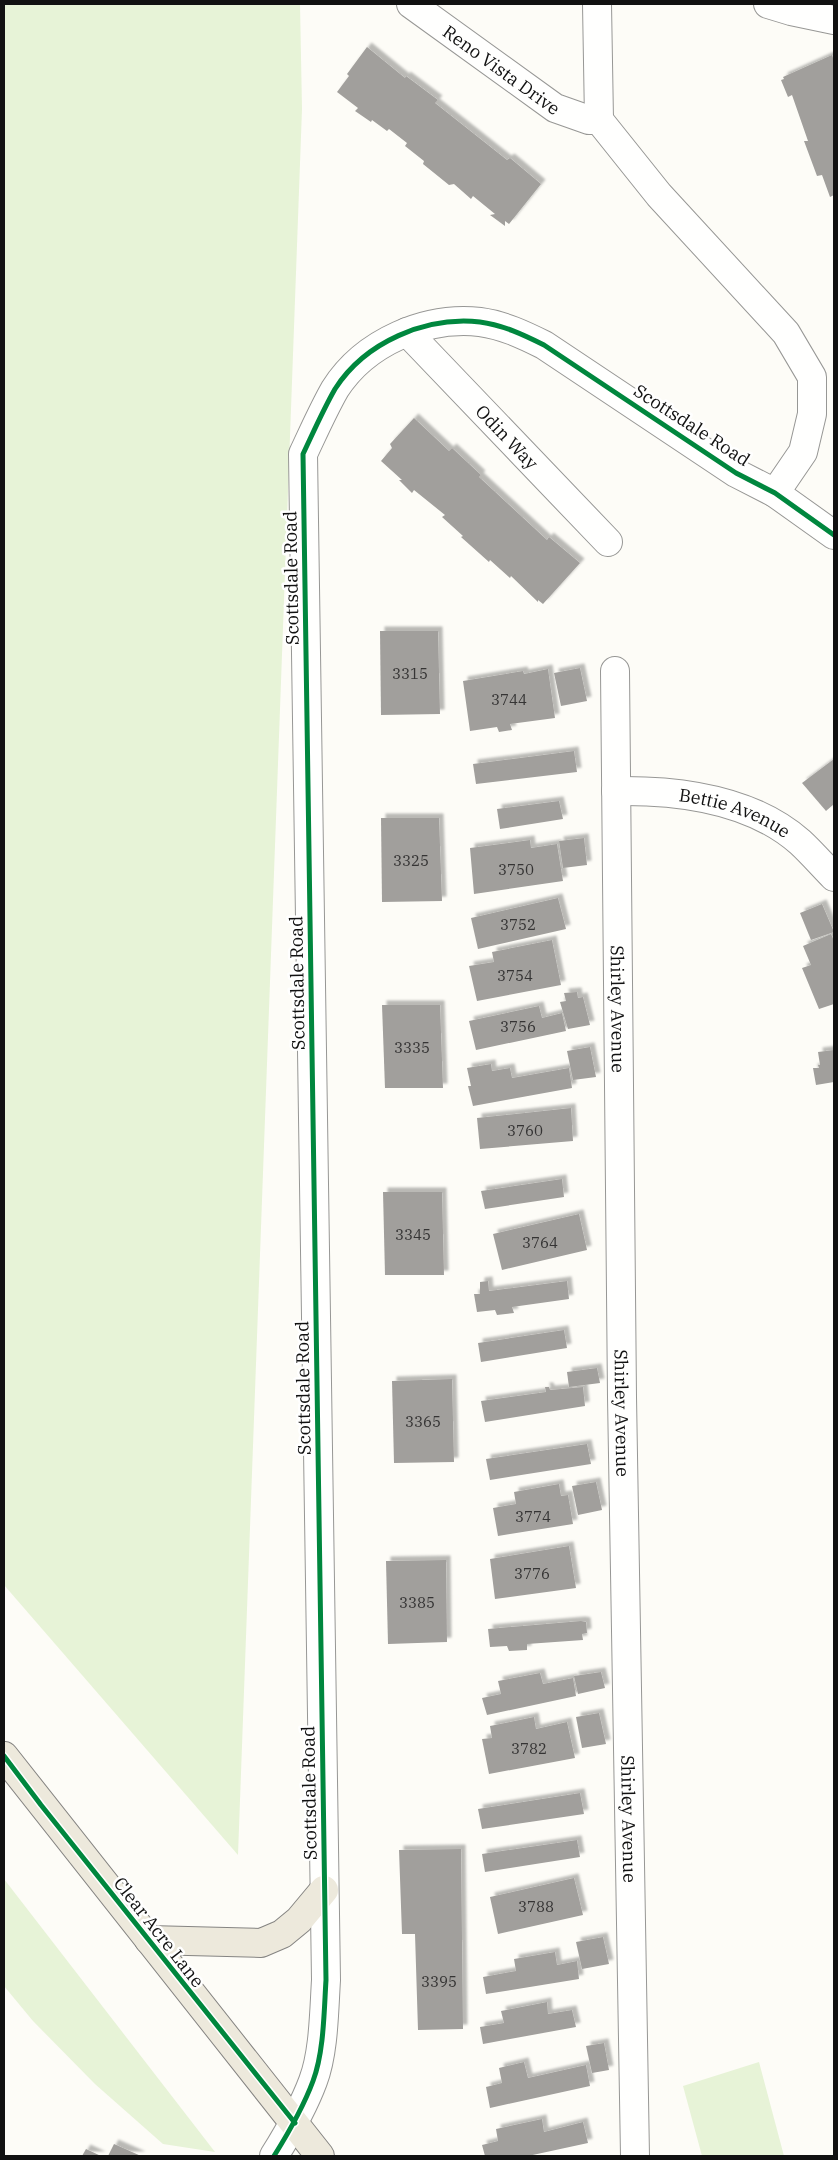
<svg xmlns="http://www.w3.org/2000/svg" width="838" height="2160" viewBox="0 0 838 2160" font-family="'IBM Plex Serif',serif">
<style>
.green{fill:#e7f3d7}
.building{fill:#a19f9c;filter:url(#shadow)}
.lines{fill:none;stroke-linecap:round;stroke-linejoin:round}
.street-casing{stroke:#979795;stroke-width:30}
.primary-casing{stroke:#858482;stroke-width:30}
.street{stroke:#fffffe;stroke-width:28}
.primary{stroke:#ede9dc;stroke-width:28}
.cycleway-casing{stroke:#fff;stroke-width:8}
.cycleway{stroke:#00873e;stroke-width:5}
.labels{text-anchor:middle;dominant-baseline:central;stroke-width:5;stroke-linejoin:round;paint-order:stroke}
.number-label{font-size:15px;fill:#353434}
.street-label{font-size:18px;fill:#111;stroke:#fff}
</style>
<defs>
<filter id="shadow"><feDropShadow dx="4.5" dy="-4.5" stdDeviation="1" flood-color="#0004"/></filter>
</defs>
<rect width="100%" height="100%" fill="#fdfcf7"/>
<!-- green -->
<g class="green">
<path d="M4,4H300L302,109L238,1855L4,1585Z"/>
<path d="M4,1879L215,2152L163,2144L95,2084L33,2021L4,1986Z"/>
<path d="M759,2062L784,2156H702L683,2086Z"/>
</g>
<!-- building -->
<g class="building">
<path d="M367,47L405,78L406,76L438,100L435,103L507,160L510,158L541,184L509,224L505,221V226L490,215L495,214L473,196L471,199L454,184L449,185L423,164L424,161L405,146L407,143L389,129L387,131L372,120L371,122L355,111L358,108L337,92L349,76L347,74Z"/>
<path d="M832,55L834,61V195L830,197L822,175L817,176L804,141H808L792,95L788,97L781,80L784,79L783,77Z"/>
<path d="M414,418L449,451L452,448L481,475L479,477L547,540L549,537L580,563L543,604L538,600V602L511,576L510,578L490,560L489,562L461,537L463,536L442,517L445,515L414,490L412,493L399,480H402L381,461L392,448L390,444Z"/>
<path d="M380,631H438L440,714L381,715Z"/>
<path d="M580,668L587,701L561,706L554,673Z"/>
<path d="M548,669L555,718L510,724L512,730L499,732L497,727L470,731L463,681L523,671L524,674Z"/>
<path d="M574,751L577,772L476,784L473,764Z"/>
<path d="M834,759V804L826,811L802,783Z"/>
<path d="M559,801L563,819L500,829L497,809Z"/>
<path d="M381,818H439L442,901L382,902Z"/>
<path d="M584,838L587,865L563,868L559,841Z"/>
<path d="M530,840L531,848L557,844L563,881L474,894L470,848Z"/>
<path d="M558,898L566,929L478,949L471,918Z"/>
<path d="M822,904L834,932L811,940L800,913Z"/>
<path d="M831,934L834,941V1004L819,1009L802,968L811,965L803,946Z"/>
<path d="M552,940L561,985L477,1001L469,966L494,962L492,952Z"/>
<path d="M577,992L578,998L583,997L590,1025L568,1029L560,1002L566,1001L564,993Z"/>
<path d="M382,1005H440L443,1088H385Z"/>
<path d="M539,1006L542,1018L562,1013L566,1031L476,1050L469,1021Z"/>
<path d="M590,1047L596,1077L573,1080L567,1051Z"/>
<path d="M834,1050V1082L816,1085L813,1068H819L818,1065H820L818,1052Z"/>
<path d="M491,1064L492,1071L510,1068L512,1078L569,1068L572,1088L473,1106L468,1086H471L467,1068Z"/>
<path d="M571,1108L573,1141L480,1149L477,1118Z"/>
<path d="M562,1179L564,1197L485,1209L481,1191Z"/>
<path d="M383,1192H442L444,1275H385Z"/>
<path d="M579,1214L587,1250L502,1270L493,1234Z"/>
<path d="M488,1281L489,1291L567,1281L569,1299L512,1307L514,1313L497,1315L495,1310L477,1312L474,1294H480V1282Z"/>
<path d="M564,1330L567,1348L481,1362L478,1343Z"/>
<path d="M597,1368L600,1383L569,1387L567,1372Z"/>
<path d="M452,1379L454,1462L394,1463L392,1381Z"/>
<path d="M545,1387H549L550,1390L583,1387L585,1406L485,1422L481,1401L546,1392Z"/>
<path d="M587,1444L591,1464L490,1480L486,1459Z"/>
<path d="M596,1482L602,1510L578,1515L572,1486Z"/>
<path d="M559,1484L561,1496L568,1495L573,1524L498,1536L493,1508L516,1504L514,1492Z"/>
<path d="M569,1546L576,1588L495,1599L490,1559Z"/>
<path d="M446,1560L447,1642L388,1644L386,1561Z"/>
<path d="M581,1621L586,1622L587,1633L582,1634L583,1640L527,1644V1650L509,1651L507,1646L490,1647L488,1629Z"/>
<path d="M601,1672L605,1688L578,1694L574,1676Z"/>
<path d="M540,1673L543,1684L573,1678L576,1696L487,1715L482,1698L501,1694L498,1681Z"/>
<path d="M599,1713L606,1744L582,1748L576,1717Z"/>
<path d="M534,1717L536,1729L567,1722L575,1758L489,1774L482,1739L492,1738L490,1726Z"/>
<path d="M580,1793L584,1814L482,1829L478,1809Z"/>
<path d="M577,1840L580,1857L485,1872L482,1854Z"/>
<path d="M461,1849L463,2029L418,2030L415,1934H402L399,1850Z"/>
<path d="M574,1878L583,1915L498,1934L490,1897Z"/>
<path d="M603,1937L609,1964L582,1969L576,1942Z"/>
<path d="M555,1952L557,1965L577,1961L579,1979L486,1994L483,1977L516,1971L514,1959Z"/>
<path d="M547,2002L548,2014L572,2010L576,2027L483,2044L480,2027L504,2023L501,2011Z"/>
<path d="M604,2043L609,2070L592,2073L586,2046Z"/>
<path d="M524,2062L528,2078L586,2065L590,2086L490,2108L486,2087L502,2083L499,2068Z"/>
<path d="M542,2119L544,2132L583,2122L588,2143L528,2156H485L482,2145L498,2141L496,2129Z"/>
<path d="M114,2144L141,2156H108Z"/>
<path d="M86,2149L101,2156H82Z"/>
</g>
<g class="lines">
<!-- street casing -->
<g class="street-casing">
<g id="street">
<path id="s1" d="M411,4L555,108L589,120H599"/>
<path d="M597,4L599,120"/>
<path d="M768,4L791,11L834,20"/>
<path d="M599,120L659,195L786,333L812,377V414L803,452L775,493"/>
<path id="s2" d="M407,332L608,542"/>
<path id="s3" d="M615,671L622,1397L635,2156"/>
<path id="s4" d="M616,791C678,790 751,799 800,842C812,853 823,866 834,877"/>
<path d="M274,2156C289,2132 303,2108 313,2081C324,2052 324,2011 326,1980L303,454C313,433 323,410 335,389C365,342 426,316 480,322C503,325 524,335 544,345L736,473L775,493L834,535"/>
</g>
</g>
<!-- primary casing -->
<g class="primary-casing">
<g id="primary">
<path d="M4,1756L320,2156"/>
<path d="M149,1940L261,1943L282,1934L299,1920L324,1890"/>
</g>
</g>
<!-- street -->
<use href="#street" class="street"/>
<!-- primary -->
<use href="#primary" class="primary"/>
<!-- cycleway casing -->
<g class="cycleway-casing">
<g id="cycleway">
<path d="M4,1756L41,1805L295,2123"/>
<path d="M274,2156C289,2132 303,2108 313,2081C324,2052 324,2011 326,1980L303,454C313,433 323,410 335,389C365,342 426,316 480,322C503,325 524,335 544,345L736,473L775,493L834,535"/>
</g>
</g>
<!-- cycleway -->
<use href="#cycleway" class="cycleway"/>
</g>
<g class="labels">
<!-- number labels -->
<g class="number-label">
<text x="410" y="673">3315</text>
<text x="509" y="699">3744</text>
<text x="411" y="860">3325</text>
<text x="516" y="869">3750</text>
<text x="518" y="924">3752</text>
<text x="515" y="975">3754</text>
<text x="518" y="1026">3756</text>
<text x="412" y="1047">3335</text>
<text x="525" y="1130">3760</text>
<text x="413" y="1234">3345</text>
<text x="540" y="1242">3764</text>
<text x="423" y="1421">3365</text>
<text x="533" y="1516">3774</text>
<text x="532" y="1573">3776</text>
<text x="417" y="1602">3385</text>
<text x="529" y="1748">3782</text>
<text x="536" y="1906">3788</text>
<text x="439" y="1981">3395</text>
</g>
<!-- street labels -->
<g class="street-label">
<text stroke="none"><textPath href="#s1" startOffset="112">Reno Vista Drive</textPath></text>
<text transform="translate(692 425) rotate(33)">Scottsdale Road</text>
<text stroke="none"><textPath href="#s2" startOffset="145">Odin Way</textPath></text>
<text transform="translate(291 578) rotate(-91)">Scottsdale Road</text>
<text stroke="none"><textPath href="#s4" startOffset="122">Bettie Avenue</textPath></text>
<text transform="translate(297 983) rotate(-91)">Scottsdale Road</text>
<text stroke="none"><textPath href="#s3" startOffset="338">Shirley Avenue</textPath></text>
<text transform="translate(303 1388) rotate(-91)">Scottsdale Road</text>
<text stroke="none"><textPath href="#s3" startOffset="742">Shirley Avenue</textPath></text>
<text transform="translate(309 1793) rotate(-91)">Scottsdale Road</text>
<text stroke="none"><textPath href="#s3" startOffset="1148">Shirley Avenue</textPath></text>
<text transform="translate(159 1932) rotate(52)">Clear Acre Lane</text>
</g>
</g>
<!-- border -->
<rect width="838" height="2160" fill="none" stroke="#111111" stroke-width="10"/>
</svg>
